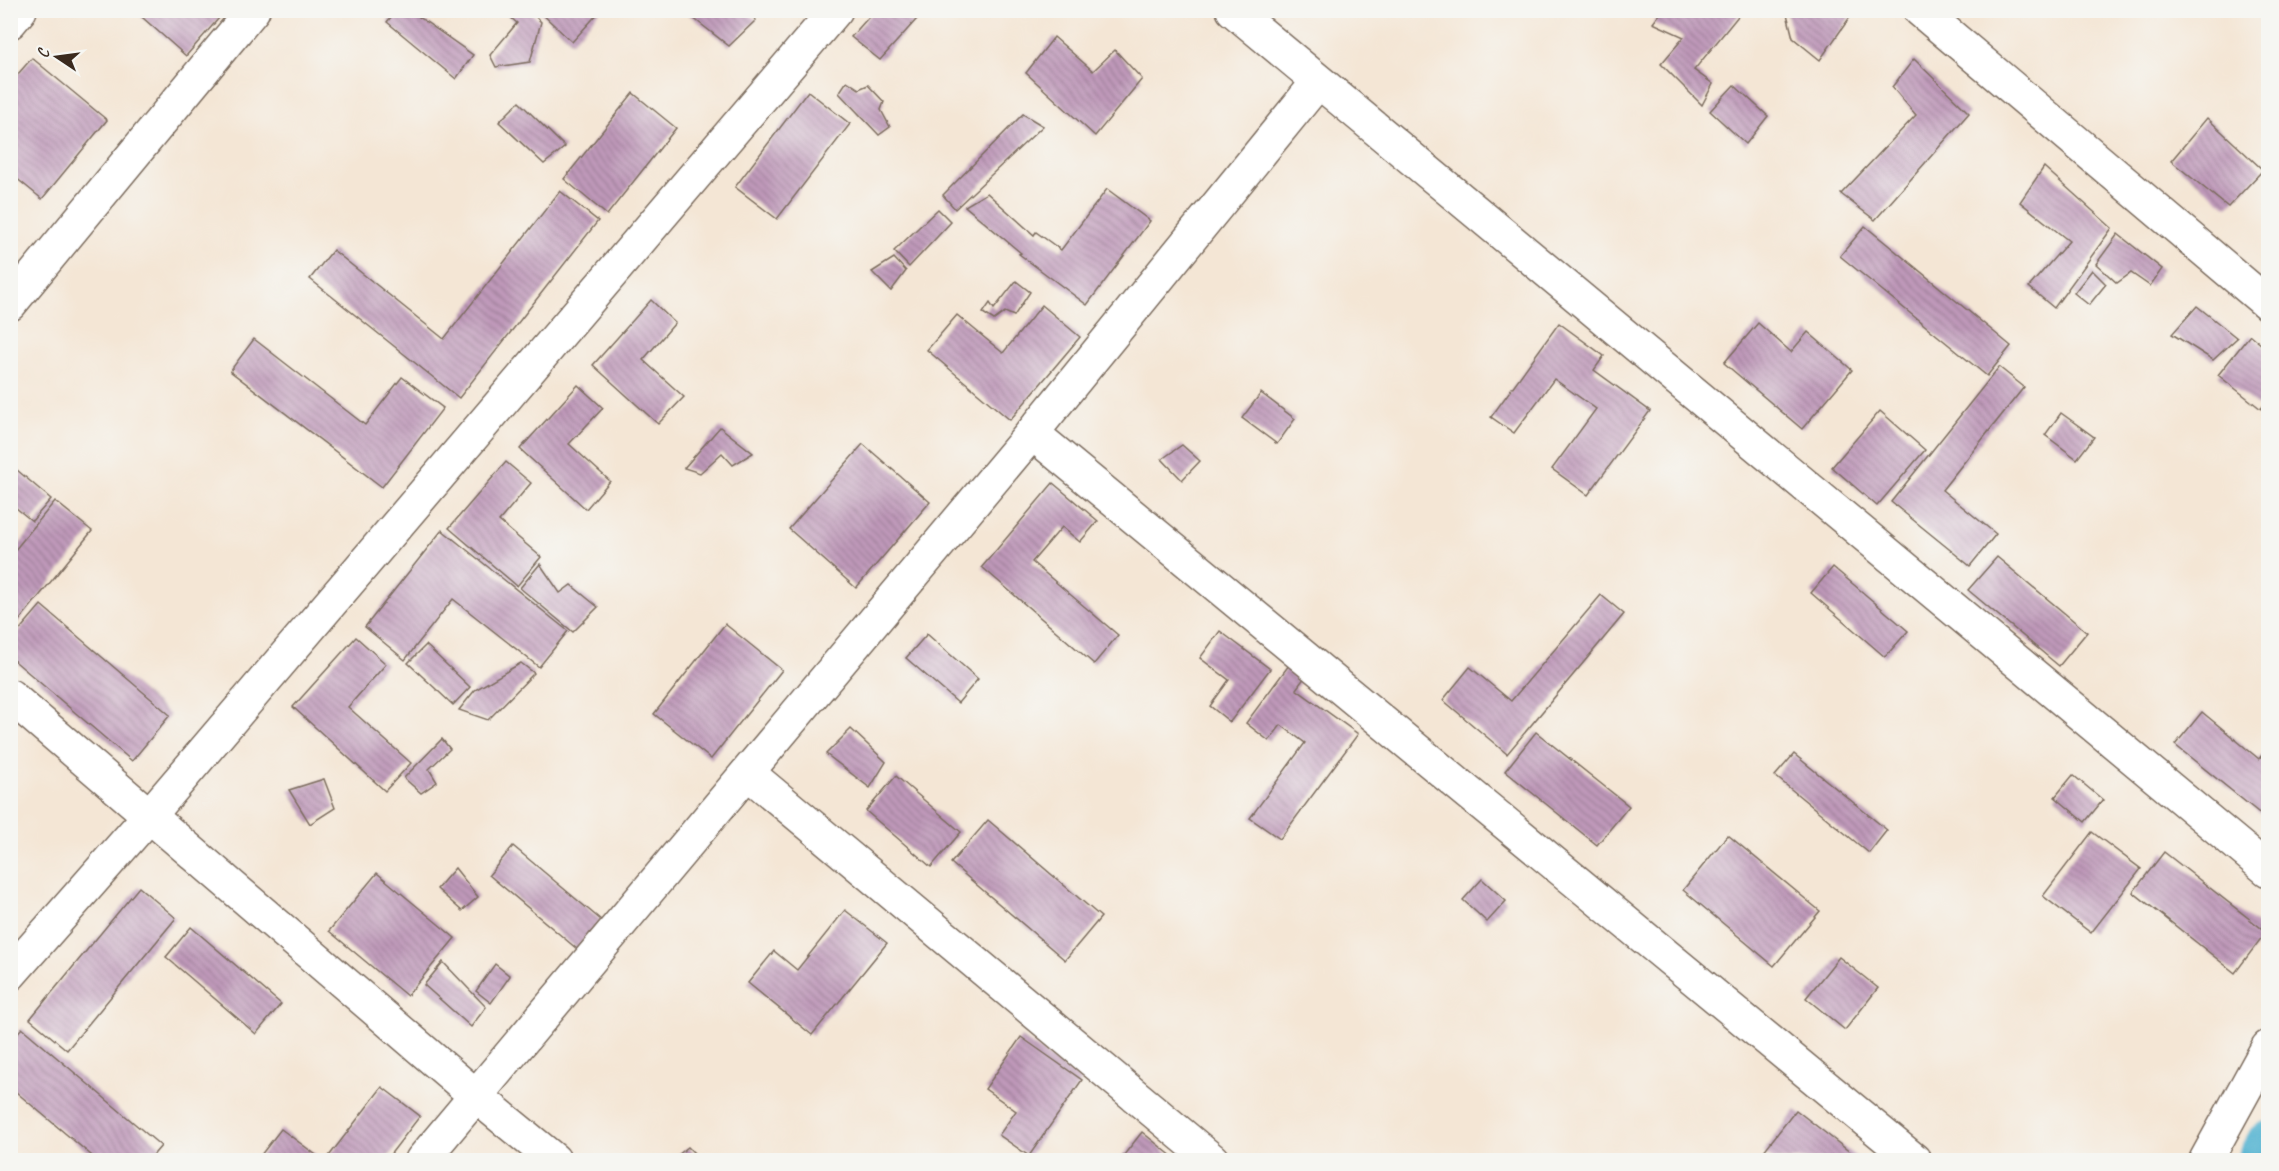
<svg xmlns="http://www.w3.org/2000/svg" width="2279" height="1171" viewBox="0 0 2279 1171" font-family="Caveat,sans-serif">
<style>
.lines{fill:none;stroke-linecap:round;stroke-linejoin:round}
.canal{stroke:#52b3d1;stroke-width:40}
.building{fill:url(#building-back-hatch)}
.minor-casing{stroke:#7c6c5e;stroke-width:36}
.tertiary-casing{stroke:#7c6c5e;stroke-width:36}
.minor{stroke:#fff;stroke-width:33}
.tertiary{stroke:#fff;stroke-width:33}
</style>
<defs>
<pattern id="building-back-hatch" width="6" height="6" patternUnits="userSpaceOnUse" patternTransform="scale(1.5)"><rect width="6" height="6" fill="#bf99ba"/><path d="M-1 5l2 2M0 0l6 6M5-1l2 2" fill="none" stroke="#9c7d97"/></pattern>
</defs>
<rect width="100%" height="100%" fill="#f6f6f2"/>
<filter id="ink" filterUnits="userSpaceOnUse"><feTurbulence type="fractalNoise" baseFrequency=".0167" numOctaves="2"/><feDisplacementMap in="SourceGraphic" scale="12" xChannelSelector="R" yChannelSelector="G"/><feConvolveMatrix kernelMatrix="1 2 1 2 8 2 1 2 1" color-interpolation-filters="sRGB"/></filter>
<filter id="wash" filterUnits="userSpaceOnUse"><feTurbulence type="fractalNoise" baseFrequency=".008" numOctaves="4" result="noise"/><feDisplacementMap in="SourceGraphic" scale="24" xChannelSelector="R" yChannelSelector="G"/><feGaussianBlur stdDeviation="1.35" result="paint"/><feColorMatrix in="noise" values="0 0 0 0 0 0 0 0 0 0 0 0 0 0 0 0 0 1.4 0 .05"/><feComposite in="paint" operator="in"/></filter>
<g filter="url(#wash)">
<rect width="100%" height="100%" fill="#f4e6d5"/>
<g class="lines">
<!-- canal -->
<path class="canal" d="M2257,1160L2268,1140"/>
</g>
<g id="blocks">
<!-- building -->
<g class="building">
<path d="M134,10H226L186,56Z"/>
<path d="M397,10H409L473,55L456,79L387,22Z"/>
<path d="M502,10H529L541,22L530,62L496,67L490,55L517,23Z"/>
<path d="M538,10H601L572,42Z"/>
<path d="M683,10H745L756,20L729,46Z"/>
<path d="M875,10H925L880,60L851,37Z"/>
<path d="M1663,10H1743L1694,70L1713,84L1702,105L1661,64L1684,37L1653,23Z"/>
<path d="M1786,10H1855L1820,60L1793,38Z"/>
<path d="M1054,37L1093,71L1115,50L1142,79L1095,136L1026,73Z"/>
<path d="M32,58L107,120L42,199L10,173V83Z"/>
<path d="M1914,59L1969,113L1875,220L1841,194L1916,115L1892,87Z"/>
<path d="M847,81L859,89L868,85L884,102L881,110L890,127L879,135L839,93Z"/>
<path d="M1734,85L1768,116L1746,144L1710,111Z"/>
<path d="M808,91L850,124L777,219L735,187Z"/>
<path d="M633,93L676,128L607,215L564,179Z"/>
<path d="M519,102L565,147L544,164L499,122Z"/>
<path d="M1023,114L1043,126L955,209L943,195Z"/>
<path d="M2207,118L2263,170L2228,207L2171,161Z"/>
<path d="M2044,167L2112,228L2054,308L2029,287L2069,241L2020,202Z"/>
<path d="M1107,189L1150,221L1087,305L1019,254L1021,253L965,206L987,193L1034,235L1036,232L1061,250Z"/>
<path d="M560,191L598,221L459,398L310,279L333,250L444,339Z"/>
<path d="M938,209L951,222L909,267L894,251Z"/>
<path d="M1865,226L2011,346L1987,376L1840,256Z"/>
<path d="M2118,234L2162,269L2150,286L2131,273L2117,283L2096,264Z"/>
<path d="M894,258L906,271L891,291L872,272Z"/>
<path d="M2092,270L2106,284L2089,305L2074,293Z"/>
<path d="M1016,281L1030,292L1014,316L1005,312L994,320L983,313L990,303L994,309Z"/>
<path d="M651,300L675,323L643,360L684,397L658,424L593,365Z"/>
<path d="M1042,305L1080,337L1010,420L927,350L957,315L1003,353Z"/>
<path d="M2197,306L2237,338L2213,360L2172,334Z"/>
<path d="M1559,323L1604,356L1594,370L1650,411L1588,495L1552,469L1596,409L1554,379L1514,433L1491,417Z"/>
<path d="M1758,323L1791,352L1808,332L1852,370L1802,429L1724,363Z"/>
<path d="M2250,335L2268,350V399L2261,409L2218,375Z"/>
<path d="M254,339L365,425L402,377L443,408L382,487L230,371Z"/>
<path d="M1999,367L2024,387L1942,490L1996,534L1970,566L1891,502Z"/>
<path d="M578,385L603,408L569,444L610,481L586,509L520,449Z"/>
<path d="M1261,393L1295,419L1277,444L1242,418Z"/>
<path d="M1880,411L1925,450L1877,506L1832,467Z"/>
<path d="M2061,413L2094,437L2077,459L2045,435Z"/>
<path d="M720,427L753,453L733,465L722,453L700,473L684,468Z"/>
<path d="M863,444L930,502L856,588L789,529Z"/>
<path d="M1182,445L1200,461L1182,480L1162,459Z"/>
<path d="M506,462L531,483L499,521L541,557L517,586L449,528Z"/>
<path d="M10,464L51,499L32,521L10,503Z"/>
<path d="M1053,483L1098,521L1080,542L1062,527L1032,562L1118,635L1094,664L982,567Z"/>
<path d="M55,501L92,531L10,632V556Z"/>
<path d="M442,530L568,631L539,667L453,599L405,660L365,627Z"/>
<path d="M1997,557L2087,632L2059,666L1968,590Z"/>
<path d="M540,564L560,593L571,585L598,607L573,632L520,588Z"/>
<path d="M1833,567L1908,631L1885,657L1811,593Z"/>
<path d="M1601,595L1624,614L1507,754L1443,700L1470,667L1511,701Z"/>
<path d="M41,605L170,715L132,761L10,657V641Z"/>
<path d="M725,624L782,670L711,759L654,714Z"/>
<path d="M1220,631L1270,669L1230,722L1210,706L1229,680L1200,658Z"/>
<path d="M927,634L978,679L958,703L906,658Z"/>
<path d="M356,637L386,664L348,707L411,763L385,791L293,707Z"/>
<path d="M426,645L470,687L453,705L408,663Z"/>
<path d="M1292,661L1308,673L1296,689L1358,734L1280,839L1250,818L1305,743L1281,725L1269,741L1246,723Z"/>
<path d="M521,663L534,673L488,720L459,710L475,690Z"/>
<path d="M2202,712L2259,759L2268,747V810L2263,816L2175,745Z"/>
<path d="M851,729L886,762L870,788L826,754Z"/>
<path d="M1536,732L1629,806L1597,845L1505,771Z"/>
<path d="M442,739L450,749L429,769L437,782L421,793L404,778Z"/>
<path d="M1794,754L1887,830L1869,853L1775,776Z"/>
<path d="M2073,775L2103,800L2085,822L2055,797Z"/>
<path d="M896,776L961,832L931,867L866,811Z"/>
<path d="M324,779L335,808L310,824L289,790Z"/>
<path d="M988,820L1101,917L1065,960L951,863Z"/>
<path d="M2092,832L2141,869L2091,933L2043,896Z"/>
<path d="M1728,835L1820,911L1774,966L1683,890Z"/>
<path d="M513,846L601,920L577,949L489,875Z"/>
<path d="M2164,852L2266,932L2235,973L2133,892Z"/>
<path d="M455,868L478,897L462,911L437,889Z"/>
<path d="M377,873L455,938L407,996L329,931Z"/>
<path d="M1482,879L1506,901L1487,922L1463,900Z"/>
<path d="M139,887L176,918L67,1050L30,1019Z"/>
<path d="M845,910L887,943L812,1035L748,983L774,951L797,970Z"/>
<path d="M191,927L281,1004L256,1034L166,957Z"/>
<path d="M1839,957L1878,988L1845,1030L1806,998Z"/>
<path d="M443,962L486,1007L471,1027L424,985Z"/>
<path d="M495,964L510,976L491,1003L476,991Z"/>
<path d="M22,1028L161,1146L149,1160H97L10,1087V1041Z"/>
<path d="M1021,1037L1082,1080L1029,1156L999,1135L1016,1111L985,1089Z"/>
<path d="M382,1087L420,1116L386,1160H326Z"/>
<path d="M1796,1110L1860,1160H1774L1763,1152Z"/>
<path d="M281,1129L323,1160H257Z"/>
<path d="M1142,1132L1173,1157L1170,1160H1120Z"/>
<path d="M688,1147L701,1160H672Z"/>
</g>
</g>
</g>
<g filter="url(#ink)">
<use href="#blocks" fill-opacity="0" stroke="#7c6c5e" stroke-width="1.5"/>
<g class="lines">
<!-- minor casing -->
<g class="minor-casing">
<g id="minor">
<path d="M1233,10L2268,870"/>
<path d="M1920,10L2268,304"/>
<path d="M10,304L253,10"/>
<path d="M1032,433L1914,1160"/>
<path d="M10,696L476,1096L554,1160"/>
<path d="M748,773L1212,1160"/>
<path d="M10,974L149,816L836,10"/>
<path d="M422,1160L1032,433L1318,82"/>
<path d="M2206,1160L2268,1047"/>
</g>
</g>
<!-- tertiary casing -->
<g class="tertiary-casing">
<path id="tertiary" d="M10,22L20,10"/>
</g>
<!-- minor -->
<use href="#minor" class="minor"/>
<!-- tertiary -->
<use href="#tertiary" class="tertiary"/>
</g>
</g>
<!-- margin -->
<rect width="2279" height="1171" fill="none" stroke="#f6f6f2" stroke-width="36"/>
<!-- north arrow -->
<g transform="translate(57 57) rotate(283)" stroke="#f6f6f2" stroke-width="4.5" paint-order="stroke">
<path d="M0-4.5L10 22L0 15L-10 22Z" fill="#3b2a1e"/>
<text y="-9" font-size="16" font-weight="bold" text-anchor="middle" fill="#3b2a1e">С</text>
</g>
</svg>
